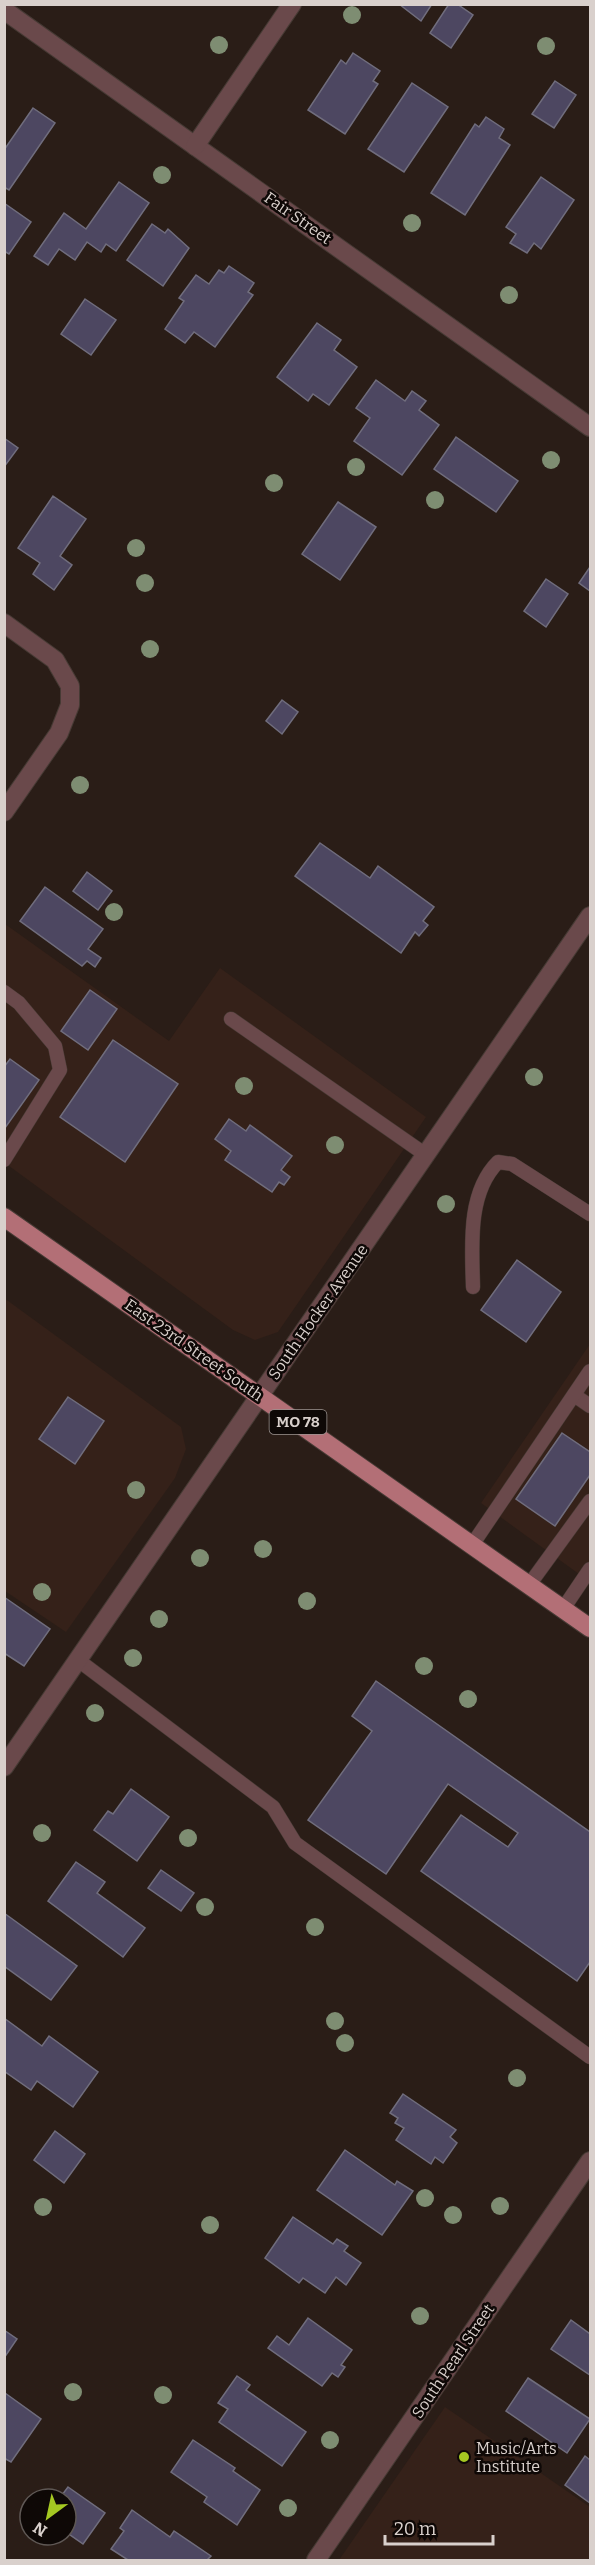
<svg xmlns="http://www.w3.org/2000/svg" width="595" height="2565" viewBox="0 0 595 2565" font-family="Bitter,serif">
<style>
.built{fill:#352119}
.building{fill:#4d4761;stroke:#706d7d;stroke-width:1.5}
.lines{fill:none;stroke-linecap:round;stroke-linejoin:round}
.lane-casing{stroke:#463a34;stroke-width:15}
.street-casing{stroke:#463a34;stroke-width:20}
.primary-casing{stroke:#463a34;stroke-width:20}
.lane{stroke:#6a494b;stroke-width:14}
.street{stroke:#6a494b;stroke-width:18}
.primary{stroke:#b36f76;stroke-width:18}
.tree{fill:#7e8d72}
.poi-dot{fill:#a5c822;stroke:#0e0806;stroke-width:2}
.labels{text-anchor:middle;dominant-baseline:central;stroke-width:5;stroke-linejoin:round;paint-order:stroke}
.shield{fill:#0e0806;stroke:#9c9491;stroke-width:1.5}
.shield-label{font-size:15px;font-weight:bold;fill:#d9d0cc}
.street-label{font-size:16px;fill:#d9d0cc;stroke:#0e0806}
.poi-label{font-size:16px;fill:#d9d0cc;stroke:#0e0806;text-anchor:start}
</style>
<rect width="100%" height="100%" fill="#2a1d17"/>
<!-- built -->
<g class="built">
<path d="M5,924L169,1041L220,968L426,1117L278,1332L255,1340L233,1330L5,1163Z"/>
<path d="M4,1298L181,1427L186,1449L175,1478L66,1632L5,1591Z"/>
<path d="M590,1344V1582L481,1503Z"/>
<path d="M445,2407L590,2507V2560H339Z"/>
</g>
<!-- building -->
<g class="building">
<path d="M399,4H432L421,21Z"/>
<path d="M449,4H457L473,15L451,48L430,33Z"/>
<path d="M353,53L380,71L373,81L378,84L345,134L308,110L341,60L346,64Z"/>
<path d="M555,81L576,95L554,128L532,114Z"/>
<path d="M412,83L448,107L404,172L368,149Z"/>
<path d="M33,108L55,123L9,190L4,187V150Z"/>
<path d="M486,117L504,129L499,138L510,145L465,215L431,193L475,124L479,127Z"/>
<path d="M541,177L574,200L541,249L534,243L527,253L510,243L516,234L506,227Z"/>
<path d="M119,182L149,203L116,251L106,244L101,252L87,242L75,260L59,249L48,265L34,256L64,213L86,229Z"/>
<path d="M4,203L31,222L9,254L4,251Z"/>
<path d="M152,224L165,233L168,229L189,248L163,286L127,260Z"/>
<path d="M229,266L254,283L248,292L253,295L215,347L194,332L185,343L165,329L184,301L179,298L196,275L209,284L219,270L224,273Z"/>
<path d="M85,299L116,320L91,355L61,334Z"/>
<path d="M317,323L341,340L334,350L357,367L329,405L313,394L308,401L277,377Z"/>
<path d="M376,380L405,401L412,391L426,401L419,410L439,425L402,475L354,441L370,418L356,408Z"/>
<path d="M456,437L518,481L496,512L434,469Z"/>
<path d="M4,438L18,448L4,467Z"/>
<path d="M53,496L86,519L60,556L72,565L54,590L33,574L40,563L18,548Z"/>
<path d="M338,502L376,527L340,580L302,554Z"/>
<path d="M590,567V591L579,583Z"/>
<path d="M546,579L568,594L546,627L524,611Z"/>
<path d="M282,700L298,712L282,734L266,721Z"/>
<path d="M320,843L370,878L378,866L434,907L423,921L428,925L419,936L415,932L401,953L295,876Z"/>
<path d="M87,872L112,891L98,910L73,891Z"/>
<path d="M45,887L103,929L88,949L101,958L95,967L87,961L82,966L20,921Z"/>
<path d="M90,990L117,1009L88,1050L61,1031Z"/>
<path d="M113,1040L178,1084L125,1162L60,1117Z"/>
<path d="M10,1059L39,1080L5,1128L4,1067Z"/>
<path d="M229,1119L246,1131L250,1125L292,1156L281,1170L290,1177L284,1185L279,1182L272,1192L225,1160L231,1151L215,1139Z"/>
<path d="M517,1260L561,1292L526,1342L481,1310Z"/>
<path d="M68,1397L104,1421L75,1464L39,1439Z"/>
<path d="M562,1433L590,1452V1475L555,1526L516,1499Z"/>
<path d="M4,1597L50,1629L24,1666L4,1653Z"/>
<path d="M376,1681L590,1832V1962L577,1981L421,1871L461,1815L508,1847L518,1833L448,1784L386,1874L308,1820L372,1731L352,1716Z"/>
<path d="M131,1789L169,1817L137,1861L94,1830L108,1811L113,1814Z"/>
<path d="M76,1862L105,1882L97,1893L145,1928L123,1957L48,1901Z"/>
<path d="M161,1870L194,1893L181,1911L148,1888Z"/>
<path d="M4,1913L77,1966L51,2000L4,1966Z"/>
<path d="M4,2018L42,2046L49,2036L98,2072L73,2107L37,2081L31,2090L4,2071Z"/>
<path d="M403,2094L456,2130L450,2137L457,2143L443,2163L435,2157L431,2164L396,2140L404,2128L395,2123L398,2118L390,2113Z"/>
<path d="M55,2131L85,2154L64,2183L34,2160Z"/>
<path d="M345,2150L395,2185L397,2181L413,2191L382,2235L317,2190Z"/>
<path d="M293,2217L333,2244L337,2239L348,2246L344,2251L361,2263L346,2285L336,2277L325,2293L303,2278L299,2283L265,2258Z"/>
<path d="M308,2318L352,2350L341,2365L345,2367L338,2377L332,2373L322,2386L268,2348L277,2336L289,2345Z"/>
<path d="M571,2320L590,2334V2375L551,2349Z"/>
<path d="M4,2330L17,2339L4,2358Z"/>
<path d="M237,2376L250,2385L246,2390L306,2432L282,2466L219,2422L228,2409L218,2403Z"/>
<path d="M528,2378L590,2419L567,2453L506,2411Z"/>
<path d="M5,2393L41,2419L11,2462L4,2458Z"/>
<path d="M193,2440L235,2468L233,2471L260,2490L237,2525L204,2502L207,2497L171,2472Z"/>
<path d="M585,2456L590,2460V2503L565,2485Z"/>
<path d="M68,2487L105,2513L83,2544L66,2532V2499H59Z"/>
<path d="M132,2510L170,2537L174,2531L211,2556L207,2560H128L111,2549L124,2531L120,2528Z"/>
</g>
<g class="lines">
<!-- lane casing -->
<g class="lane-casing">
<g id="lane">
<path d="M4,992L19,1003L55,1046L60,1070L4,1160"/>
<path d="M231,1019L426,1155"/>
<path d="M473,1287C472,1246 467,1193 498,1162L512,1164L590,1214"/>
<path d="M574,1395L590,1406"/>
<path d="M472,1545L590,1371"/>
<path d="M529,1585L590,1501"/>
<path d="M563,1609L590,1569"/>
<path d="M78,1660L273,1807L295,1843L590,2057"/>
</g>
</g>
<!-- street casing -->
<g class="street-casing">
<g id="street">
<path d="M4,10L590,427"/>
<path d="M195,146L292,4"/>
<path d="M4,623L55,660L70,686V705L59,733L4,812"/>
<path d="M4,1767L590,916"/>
<path d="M316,2560L590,2161"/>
</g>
</g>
<!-- primary casing -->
<g class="primary-casing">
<path id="primary" d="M4,1217L590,1628"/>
</g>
<!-- lane -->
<use href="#lane" class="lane"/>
<!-- street -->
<use href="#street" class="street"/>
<!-- primary -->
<use href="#primary" class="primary"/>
</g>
<!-- trees -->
<g class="tree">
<circle cx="352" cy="15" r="9"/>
<circle cx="219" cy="45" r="9"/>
<circle cx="546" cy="46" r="9"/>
<circle cx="162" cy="175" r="9"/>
<circle cx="412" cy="223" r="9"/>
<circle cx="509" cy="295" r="9"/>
<circle cx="551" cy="460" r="9"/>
<circle cx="356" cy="467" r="9"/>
<circle cx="274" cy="483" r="9"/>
<circle cx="435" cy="500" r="9"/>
<circle cx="136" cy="548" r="9"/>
<circle cx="145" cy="583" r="9"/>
<circle cx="150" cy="649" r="9"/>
<circle cx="80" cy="785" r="9"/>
<circle cx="114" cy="912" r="9"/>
<circle cx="534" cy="1077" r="9"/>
<circle cx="244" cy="1086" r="9"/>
<circle cx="335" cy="1145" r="9"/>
<circle cx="446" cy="1204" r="9"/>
<circle cx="136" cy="1490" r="9"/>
<circle cx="263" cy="1549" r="9"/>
<circle cx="200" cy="1558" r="9"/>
<circle cx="42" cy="1592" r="9"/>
<circle cx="307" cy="1601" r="9"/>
<circle cx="159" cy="1619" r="9"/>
<circle cx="133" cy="1658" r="9"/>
<circle cx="424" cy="1666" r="9"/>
<circle cx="468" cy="1699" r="9"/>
<circle cx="95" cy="1713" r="9"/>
<circle cx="42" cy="1833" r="9"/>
<circle cx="188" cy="1838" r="9"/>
<circle cx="205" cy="1907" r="9"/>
<circle cx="315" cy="1927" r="9"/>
<circle cx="335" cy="2021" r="9"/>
<circle cx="345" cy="2043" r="9"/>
<circle cx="517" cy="2078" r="9"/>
<circle cx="425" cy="2198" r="9"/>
<circle cx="500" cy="2206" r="9"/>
<circle cx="43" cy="2207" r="9"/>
<circle cx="453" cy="2215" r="9"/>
<circle cx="210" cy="2225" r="9"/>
<circle cx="420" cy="2316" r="9"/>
<circle cx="73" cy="2392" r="9"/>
<circle cx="163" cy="2395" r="9"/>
<circle cx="330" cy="2440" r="9"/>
<circle cx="288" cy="2508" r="9"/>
</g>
<!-- markers -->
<circle class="poi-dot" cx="464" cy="2457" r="6"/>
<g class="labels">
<!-- shield labels -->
<rect class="shield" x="269.5" y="1410" width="57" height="24" rx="4.5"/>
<g class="shield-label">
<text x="298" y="1422">MO 78</text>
</g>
<!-- street labels -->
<g class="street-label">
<text transform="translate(298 218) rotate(35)">Fair Street</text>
<text transform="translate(318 1312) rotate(-55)">South Hocker Avenue</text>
<text transform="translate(194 1350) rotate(35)">East 23rd Street South</text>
<text transform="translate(453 2361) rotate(-56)">South Pearl Street</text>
</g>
<!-- poi labels -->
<g class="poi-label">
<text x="476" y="2448">Music/Arts<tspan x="476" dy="18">Institute</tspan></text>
</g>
</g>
<!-- border -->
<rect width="595" height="2565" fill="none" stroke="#d9d0cc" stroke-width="12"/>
<!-- north arrow -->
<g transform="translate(48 2517) rotate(213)"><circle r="28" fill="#0e0806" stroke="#5f5855" stroke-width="1.5"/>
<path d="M0-4.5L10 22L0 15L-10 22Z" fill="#a5c822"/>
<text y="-9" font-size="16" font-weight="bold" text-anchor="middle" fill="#d9d0cc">N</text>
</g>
<!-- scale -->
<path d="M385 2535v9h108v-9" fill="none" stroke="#d9d0cc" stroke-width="3"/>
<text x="394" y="2535" font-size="18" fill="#d9d0cc" stroke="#0e0806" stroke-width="4.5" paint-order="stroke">20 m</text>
</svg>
